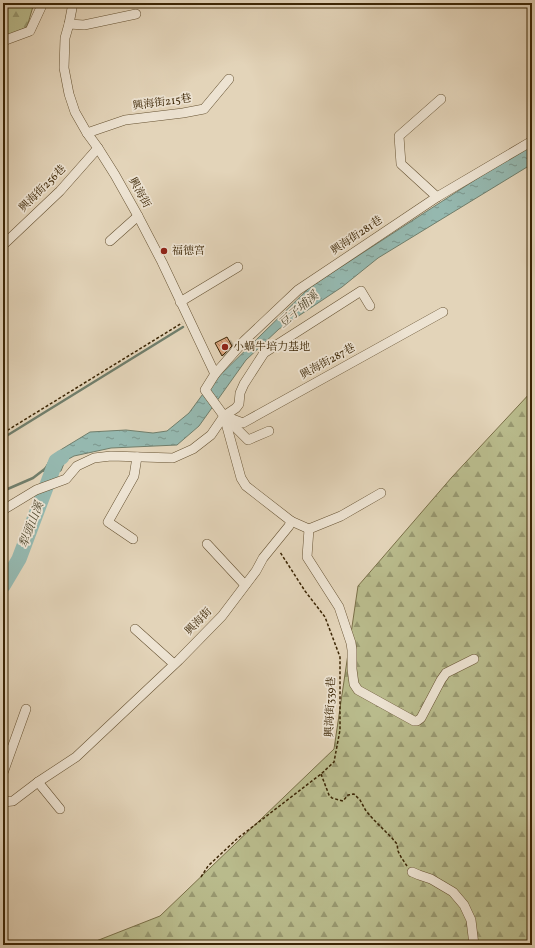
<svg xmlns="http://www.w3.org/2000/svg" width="535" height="948" viewBox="0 0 535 948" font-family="Vollkorn,'Noto Serif TC',serif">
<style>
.forest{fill:url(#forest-firs);stroke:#7a7048}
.water{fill:url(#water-ripples);stroke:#717e6b}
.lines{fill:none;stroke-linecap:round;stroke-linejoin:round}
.stream{stroke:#717e6b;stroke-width:2.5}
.river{stroke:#95b8af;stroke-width:15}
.building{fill:url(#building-back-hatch);stroke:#3c2605;filter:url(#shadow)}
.minor-casing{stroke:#665232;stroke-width:10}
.path{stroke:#3c2605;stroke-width:1.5;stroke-dasharray:3 2;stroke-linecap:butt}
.minor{stroke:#ede3d2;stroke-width:9}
.poi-dot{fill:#8f2418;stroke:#ede3d2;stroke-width:1.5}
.labels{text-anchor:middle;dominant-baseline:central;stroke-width:3.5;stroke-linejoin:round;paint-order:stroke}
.street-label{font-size:11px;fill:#3c2605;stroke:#ede3d2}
.poi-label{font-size:11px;fill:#3c2605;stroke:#ede3d2;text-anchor:start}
.water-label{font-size:12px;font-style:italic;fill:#524a30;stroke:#ede3d2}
</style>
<defs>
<pattern id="forest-firs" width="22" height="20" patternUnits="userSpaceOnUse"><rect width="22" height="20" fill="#b9bb8c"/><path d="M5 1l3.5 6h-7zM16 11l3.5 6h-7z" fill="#989870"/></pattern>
<pattern id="water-ripples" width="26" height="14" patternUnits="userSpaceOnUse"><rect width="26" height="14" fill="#95b8af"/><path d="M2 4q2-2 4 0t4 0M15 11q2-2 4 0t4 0" fill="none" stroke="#7b958c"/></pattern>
<pattern id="building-back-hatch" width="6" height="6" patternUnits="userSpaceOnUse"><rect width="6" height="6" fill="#dba57e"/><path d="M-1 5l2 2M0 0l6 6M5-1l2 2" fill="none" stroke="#b38665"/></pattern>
<filter id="shadow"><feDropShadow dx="3.5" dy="3.5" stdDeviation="0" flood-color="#0004"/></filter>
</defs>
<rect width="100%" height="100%" fill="#e3d4b9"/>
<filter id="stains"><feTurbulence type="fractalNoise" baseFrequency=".005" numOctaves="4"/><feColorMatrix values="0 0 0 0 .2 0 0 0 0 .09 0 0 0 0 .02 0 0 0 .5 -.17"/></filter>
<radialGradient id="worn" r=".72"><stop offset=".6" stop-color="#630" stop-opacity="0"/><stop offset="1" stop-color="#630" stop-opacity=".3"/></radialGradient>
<!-- forest -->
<g class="forest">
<path d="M3,3H34L27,27L3,38Z"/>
<path d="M532,391V945H86L160,916L334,749L358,586L452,477Z"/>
</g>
<!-- water -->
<path class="water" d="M532,143V164L378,258L342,287L279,329L246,360L199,426L177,445L111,448L74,456L65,461L61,471L48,475L43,471L52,456L62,449L90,432L126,430L153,433L167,431L189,413L208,387L310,287Z"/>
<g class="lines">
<!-- stream -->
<g class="stream">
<path d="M3,438L183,327"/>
<path d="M3,491L33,478L46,468"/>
</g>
<!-- river -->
<path class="river" d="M3,586L19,559L56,461L62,457"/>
</g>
<!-- building -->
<path class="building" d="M227,337L232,346L222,356L215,343Z"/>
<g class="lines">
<!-- minor casing -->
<g class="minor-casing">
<g id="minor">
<path d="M73,3L69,24L65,38L64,68L69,94L75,112L87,133L98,148L115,175L138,216L162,262L215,374L205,390L224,416L248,440L269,431"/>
<path d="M69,24L84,25L136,14"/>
<path d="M3,41L30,31L43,3"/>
<path d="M87,133L125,120L183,113L204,109L229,79"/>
<path d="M437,197L401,164L399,136L441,99"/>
<path d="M110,241L138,216"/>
<path d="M3,245L60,191L98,148"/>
<path d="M180,302L238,267"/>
<path d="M215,374L244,341L298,290L437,197L532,141"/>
<path d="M227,417L243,423L443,312"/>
<path d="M3,510L36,490L66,479L77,466L94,458L111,456L173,458L193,449L211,435L224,416L236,408L239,404L240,393L244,384L264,353L361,291L370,306"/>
<path d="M291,521L309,529L341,516L381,493"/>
<path d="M309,529L307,557L339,607L351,643L352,650V669L354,684L358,690L414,721H417L421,718L441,680L446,673L474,659"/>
<path d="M133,539L108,522L134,476L137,457"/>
<path d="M207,544L245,585"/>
<path d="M135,629L174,664"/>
<path d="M3,773L26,709"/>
<path d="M38,782L60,809"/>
<path d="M3,802L13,801L38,782L76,757L179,660L222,616L256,571L263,558L289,526L291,521L246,486L241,478L224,416"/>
<path d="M412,872L419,875L431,879L453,892L464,905L471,920L474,945"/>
</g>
</g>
<!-- path -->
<g class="path">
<path d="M3,433L182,323"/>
<path d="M321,774L329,795L332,798L343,801L348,795L354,794L360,800L366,811L367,812L374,820L392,838L397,844L398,851L401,857L407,866"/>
<path d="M201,877L208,866L238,838L321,774L334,762L340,730V657L325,617L305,591L280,552"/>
</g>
<!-- minor -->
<use href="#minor" class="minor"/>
</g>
<!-- markers -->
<g class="poi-dot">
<circle cx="164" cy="251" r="4"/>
<circle cx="225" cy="347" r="4"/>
</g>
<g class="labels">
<!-- street labels -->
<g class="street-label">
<text transform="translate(162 103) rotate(-8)">興海街215巷</text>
<text transform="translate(43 189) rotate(-45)">興海街256巷</text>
<text transform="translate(139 193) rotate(61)">興海街</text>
<text transform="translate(357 236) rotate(-34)">興海街281巷</text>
<text transform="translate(328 362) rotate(-29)">興海街287巷</text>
<text transform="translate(199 622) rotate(-46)">興海街</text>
<text transform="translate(331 707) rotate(-88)">興海街339巷</text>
</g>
<!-- poi labels -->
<g class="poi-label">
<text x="172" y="251">福德宮</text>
<text x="233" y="347">小蝸牛培力基地</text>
</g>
<!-- water labels -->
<g class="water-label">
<text transform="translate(299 310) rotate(-41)">豆子埔溪</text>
<text transform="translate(32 525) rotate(-69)">犁頭山溪</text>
</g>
</g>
<!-- margin -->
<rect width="535" height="948" fill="none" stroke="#e3d4b9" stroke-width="16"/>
<rect x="4" y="4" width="527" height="940" fill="none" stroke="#3c2605" stroke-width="2"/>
<rect x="8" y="8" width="519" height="932" fill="none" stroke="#3c2605"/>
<rect width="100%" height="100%" filter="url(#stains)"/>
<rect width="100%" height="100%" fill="url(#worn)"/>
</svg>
